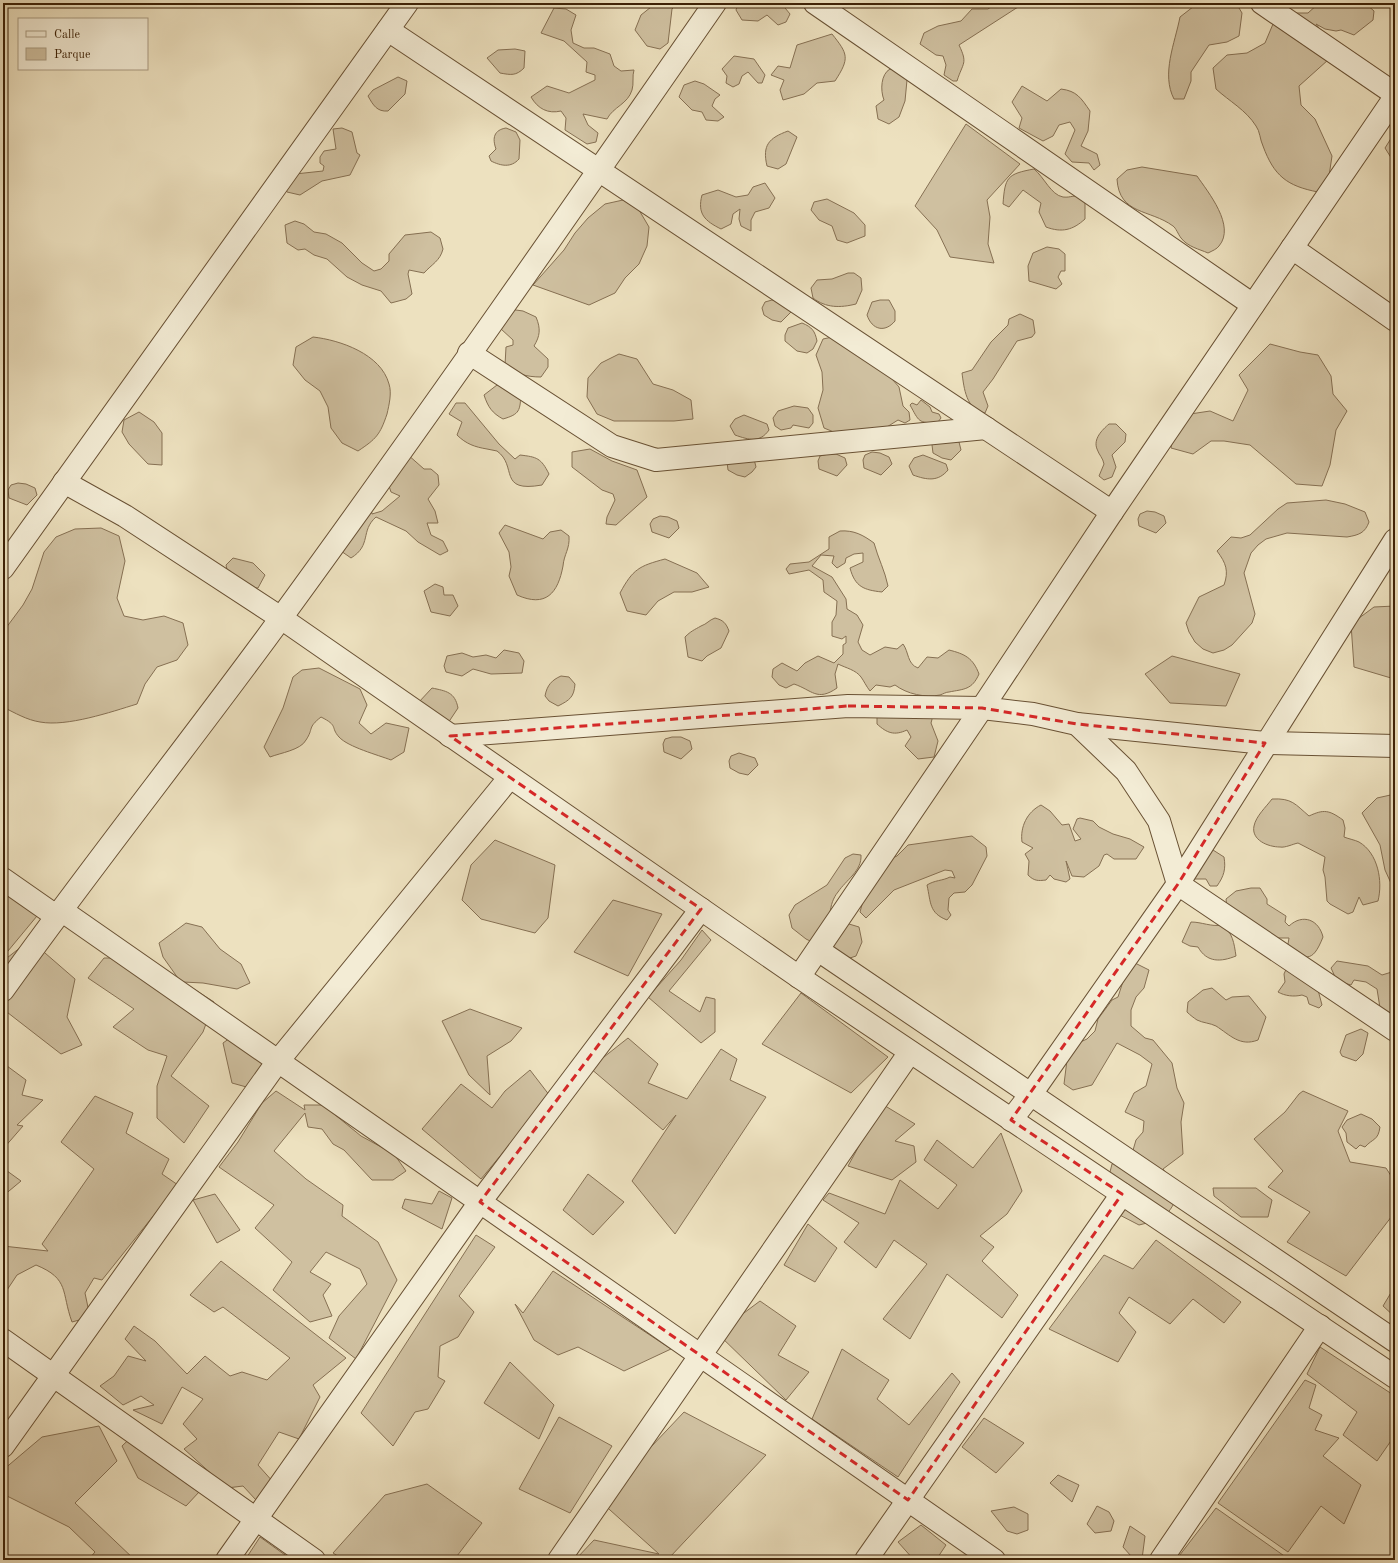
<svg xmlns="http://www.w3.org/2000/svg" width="1398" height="1563" viewBox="0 0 1398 1563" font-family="'Old Standard TT',serif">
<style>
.green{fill:#cfc0a0;stroke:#867053}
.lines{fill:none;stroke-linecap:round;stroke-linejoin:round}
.street-casing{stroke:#695134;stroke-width:24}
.street{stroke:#f3ecd5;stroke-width:22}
.marked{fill:none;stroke:#d62828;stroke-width:3;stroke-dasharray:8 5;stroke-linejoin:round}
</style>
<rect width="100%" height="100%" fill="#ede1bf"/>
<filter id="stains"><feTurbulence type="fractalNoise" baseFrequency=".005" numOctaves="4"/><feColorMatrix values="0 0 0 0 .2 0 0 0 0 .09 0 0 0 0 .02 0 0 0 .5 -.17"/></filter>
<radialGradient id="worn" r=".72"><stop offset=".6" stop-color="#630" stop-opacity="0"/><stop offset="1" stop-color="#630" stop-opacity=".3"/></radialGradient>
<!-- green -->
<g class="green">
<path d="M656,3H677L672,9L668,43L660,49L647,46L635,30L641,15Z"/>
<path d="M738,3H781L790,14L786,22L778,25L767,15L758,21L742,20L736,10Z"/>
<path d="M996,3H1041L1042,6L1018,7L959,45C968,64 963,62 957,81H953L944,75L946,65L943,56L936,55L920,44L924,33L938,26L961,21L972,9H988Z"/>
<path d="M1198,3H1236L1242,13L1239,36L1227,42L1209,45L1191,72V81L1184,99H1174C1161,74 1175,43 1180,17Z"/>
<path d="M1335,3H1365L1374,11L1373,20L1354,35L1341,30L1336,31L1325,29L1316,24L1329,42L1328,60L1299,86L1301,105L1315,119L1332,156L1329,176L1318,192C1287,186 1274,176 1263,146C1260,140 1260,131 1256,126C1246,110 1229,101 1216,89L1213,68L1227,55L1247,53L1265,43L1273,24L1288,13H1308L1318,4Z"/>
<path d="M554,8L566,9L576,15L571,30L573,43L584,48H594L610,54L614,66L621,71L634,70C632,76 634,84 632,90C628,104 613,107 607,119L583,114L588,125L598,133L596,142L587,144L565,130L566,118L561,111C548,114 538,109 531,97L547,86L569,93L595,80V75L586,72L587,62L564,41L541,33Z"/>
<path d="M832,34C848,54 850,58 835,81L817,83L804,94L783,100L780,90L784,80L771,75L778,66L790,68L797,45Z"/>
<path d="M515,49L525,51L524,68C516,76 511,75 500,73L487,58L498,50Z"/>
<path d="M734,56L754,59L765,75L762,83H758L748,72L742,76L739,84L733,87L726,83L727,76L722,69Z"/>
<path d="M890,69L901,71L907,80L905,101L899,117L889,124L878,119L876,106L884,100C880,90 881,74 890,69Z"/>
<path d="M398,77L407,81L405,94L388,111C377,112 373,105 368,96L373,90Z"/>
<path d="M695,81L704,84L720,95L715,99L712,106L724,117L718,121L706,120L702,112L692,110L679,97L684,85Z"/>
<path d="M1022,86L1047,101L1061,89C1077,91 1081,98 1090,111L1088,131L1081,146L1097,154L1100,165L1094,170L1089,163L1072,162L1065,154L1075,130L1070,122L1059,125L1053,136L1043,141L1019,128L1022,118L1012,102Z"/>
<path d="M966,124L1020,164L987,200L990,217L988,244L994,263L950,257L937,230L915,206Z"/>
<path d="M342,128L352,132L357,153L360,155L350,175L322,181L300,195L287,192L283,185L295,174L323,171L324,166L320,163V157L324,151L336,149L333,129Z"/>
<path d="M506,128L516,132L520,140L519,159C511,168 501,166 491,161L489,156L496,149C492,138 494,130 506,128Z"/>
<path d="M788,131L797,137L786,164L778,169L767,166C762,145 769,138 788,131Z"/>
<path d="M1395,132V164L1385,148Z"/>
<path d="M1142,167L1197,176C1208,192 1236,226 1219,246C1217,249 1212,251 1208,253C1199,249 1188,247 1181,238C1178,234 1176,228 1173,226C1150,209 1119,215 1117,179L1127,170Z"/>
<path d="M1034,169C1044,177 1051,195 1063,197C1072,198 1073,194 1085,197V219C1073,230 1062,233 1046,227L1039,212L1041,203L1023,190L1009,207L1003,204C1005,177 1007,174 1034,169Z"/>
<path d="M765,183L775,198L769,208L755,212L751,220V231L741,226L739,219L740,209L733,214L731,224L721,229C705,221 697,214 702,195L718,190L736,197L748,195L753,187Z"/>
<path d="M827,199L854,213L865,225V236L847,243L837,240L832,226L819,220L811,210L814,202Z"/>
<path d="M623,200L639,210L649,227L647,246L639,264L625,278L615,293L589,305L533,285L564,250L575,233L588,218L605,204Z"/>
<path d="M295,221L304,224L314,232L326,234L342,243L362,263L374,271L381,269L389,261V254L405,235L431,232L440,238L443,249C440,261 432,264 424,273L409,270L408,274L412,294L406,299L391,303L381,291L362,285L347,277L327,259L314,255L305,249L298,250L287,243L285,225Z"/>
<path d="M1047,247L1059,249L1065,254V271H1061L1058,277L1062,284L1056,289L1029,281L1028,266L1033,253Z"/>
<path d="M848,273H854L861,278L862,290L856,304C840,308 826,308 813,298L811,288L817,280L832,279Z"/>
<path d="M772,300L780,301L789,305L791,312L781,322L772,320L764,315L762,308L765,302Z"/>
<path d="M880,300H889L895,311V321C885,333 872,330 867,315L872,302Z"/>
<path d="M509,309L523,311L536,317C541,329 540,336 534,346L548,359V367L541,377C527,377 515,374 505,365L506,347L513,345V340L501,329L503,318Z"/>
<path d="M1020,314L1033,320L1035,333L1032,337L1017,341L993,379L983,392L988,406L985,413C966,410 964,388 962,373L972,370L991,342L1008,325L1009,319Z"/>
<path d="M802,323C812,327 815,331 817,341L813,349L807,353L797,351L785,341V335L788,328Z"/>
<path d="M842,335L886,372L899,387L903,406L909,412L910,420L905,423L898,420L871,437H846L824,428L818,408L823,390L822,372L816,355L823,339Z"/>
<path d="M313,337C340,340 381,354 389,384C392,393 389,405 387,414C380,435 376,439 358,451L342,443L331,428L328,407L320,391L305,380L293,365L296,347Z"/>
<path d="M1270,344L1300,352L1318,355L1331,376L1333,394L1347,411L1336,430L1330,465L1322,486L1296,484L1250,445L1224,441H1211L1193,454L1171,448L1177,416L1210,411L1233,421L1248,390L1239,375Z"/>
<path d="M619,354L637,359L653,384L673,390L691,400L693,419L674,421H614L597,414L587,397L588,378L601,363Z"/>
<path d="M497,385L510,387L521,393C520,411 520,414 503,419C492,413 488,407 484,395Z"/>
<path d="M921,400L930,407L932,412L939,414L941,418L938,422C918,424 919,421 910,405L912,403L917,405Z"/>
<path d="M456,403H465L499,444L515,459L520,455C537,457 541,458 549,474L542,485C497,493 518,466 497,451C494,450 490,450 487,449C475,447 466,444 457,435L462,422L449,414Z"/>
<path d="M794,406L808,408L813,415V423L809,428L793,425L791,428L781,430L775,426L773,418L778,411Z"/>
<path d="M139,412L154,422L162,433V465L148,464L129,444L122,432L124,420Z"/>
<path d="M744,415L767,424L769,430C760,443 749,440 735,435L730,426L735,419Z"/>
<path d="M1109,424H1116L1126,434L1125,442L1112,455L1116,467L1112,477L1104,480L1099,476L1104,464C1103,458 1099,455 1097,449C1093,439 1102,430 1109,424Z"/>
<path d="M950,438L959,442L961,450L951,460L942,458L933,453L932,445L934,440Z"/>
<path d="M590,449L612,461L637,470L647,497L616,525L606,524L607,517L615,500L613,494L602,490L572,467V452Z"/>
<path d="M872,452L880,453L889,457L892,464L881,475L864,468L863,460L865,455Z"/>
<path d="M407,454L424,469H431L438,475L439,485L428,499L435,511L438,523H427L431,535L443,541L448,551L440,555L418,542L406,531L376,517C360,531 372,545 351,558L341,551L370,504L372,514L382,511L400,496L391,492L389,486Z"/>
<path d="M828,454H836L845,458L847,465L837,476L819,469L818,461L820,456Z"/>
<path d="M923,455L946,464L948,470C938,482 927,480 913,475L909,466L914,458Z"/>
<path d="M754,459L756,467L752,472L745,477L737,475L728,470L727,462Z"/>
<path d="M18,483L26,484L35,488L37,495L27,505L9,498L8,490L11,485Z"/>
<path d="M1326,500L1345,504L1365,512L1369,522C1365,533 1359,535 1347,537L1287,533L1266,539L1258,545L1251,553L1244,573L1255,614L1252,623L1232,645L1224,650L1213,653L1203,649L1195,642L1189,632L1186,623L1199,597L1224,585C1229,571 1226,563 1217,551L1231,537L1241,538L1250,535L1278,509L1287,503Z"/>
<path d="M1147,511L1155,512L1164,516L1166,523L1156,533L1139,526L1138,519L1140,514Z"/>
<path d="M660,516L668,517L677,521L679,528L669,538L652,532L650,524L653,519Z"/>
<path d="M505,525L543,539L550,532L561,530L569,536C570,549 564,554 563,566C558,593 546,608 517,595L509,576L511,567L509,552L499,533Z"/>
<path d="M101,528L119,536L125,561L117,598L124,616L143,620L164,616L183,623L188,645L177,660L157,667L145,684L137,704C111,712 67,727 40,722C27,720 15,713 3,707V632L23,605L32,589L44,552L56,537L75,529Z"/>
<path d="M840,531C854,530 863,535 874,543C878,558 885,571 888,586L882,592C864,590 855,587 850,568L863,562V553L854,554L846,558L845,563L837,568L832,563L834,556L821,555L812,566L832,577L846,599L847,609L857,615L863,625L858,642L862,650L870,655L885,647L897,649L903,644C909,652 907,664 918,668L927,657L938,658L949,650C965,654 973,658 979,674C972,690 964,689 949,692C946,692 943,694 940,695C925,698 907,694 895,685L890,687L876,685L870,691C866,686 864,681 861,677C856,670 846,668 838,664L835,674L837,688C817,702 812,690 794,684L786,688L779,685L772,677L773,669L782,663L797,671L805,663L818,656L834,663L843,654V645L846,643V636L842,639L832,636V622L836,615L837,601L824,592L823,580L809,570L789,574L786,569L790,564L809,562L829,549V537Z"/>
<path d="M233,558L253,563L265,575L258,588H248L228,574L226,565Z"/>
<path d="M665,559L697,573L709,587L692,592H674L658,601L646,615L627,611L620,593C633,569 639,566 665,559Z"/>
<path d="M435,584L443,587L444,595H453L458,606L450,616L431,612L424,591Z"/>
<path d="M1395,606V677L1391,678L1354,667L1351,624L1374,607Z"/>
<path d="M715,618C723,620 726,623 729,631L721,648L707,656L702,661L688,657L685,637C691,631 694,630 701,626C707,624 709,620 715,618Z"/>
<path d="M504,650L519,653L524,661L522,673L491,674L473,669L462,676L446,672L444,666L447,656L462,653L473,657L486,655L496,658Z"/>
<path d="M1172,656L1240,674L1226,706L1170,703L1145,674Z"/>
<path d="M319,668L360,689L367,705L359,723L371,734L386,723L409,728L404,752L391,760C378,755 348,747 339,737C330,727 339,726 321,717C307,728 314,728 306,740C301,750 280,753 270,757L264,747L283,708L293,677L302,670Z"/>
<path d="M561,676L569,677L575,684C574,697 570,700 558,706L549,701L545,696C547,685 552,680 561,676Z"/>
<path d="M432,688C446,691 455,692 458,708L448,723L418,703Z"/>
<path d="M877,711L934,712L931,723L938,741L934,757L918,759L905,746L911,737L907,730C894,736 887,733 877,724Z"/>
<path d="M672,737H681L690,741L692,749L681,759L664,752L663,744L665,739Z"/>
<path d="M739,753L755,758L758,765L748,775L739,773L730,768L729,761L731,756Z"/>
<path d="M1395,794V892L1385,870L1380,845L1362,813L1377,798Z"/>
<path d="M1272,799C1292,798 1295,804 1309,816C1324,809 1329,810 1343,820L1345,828L1344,837C1349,839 1355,840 1359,842C1378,853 1383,881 1378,901L1363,905L1359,897L1353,912L1348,914L1330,904L1327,901L1325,877L1323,870L1325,857L1298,843C1293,844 1285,848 1280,847C1268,847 1251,840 1254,826C1256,816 1266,807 1272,799Z"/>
<path d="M1041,805L1050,811L1062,825L1069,824L1075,841L1081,839L1073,829L1077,819L1080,818L1093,821L1099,827L1113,834L1130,839L1144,847L1136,859H1114L1107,854L1104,855L1099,866L1084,877L1072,876L1066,861L1070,879L1066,882L1054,879L1050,875L1046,880C1038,881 1034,881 1028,875L1029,861L1025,854L1033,848L1022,842C1020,827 1027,812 1041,805Z"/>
<path d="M972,836L986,847L987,856L972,885L965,892L954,893L949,898L948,910L951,915L947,920C929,913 931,903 927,885C935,880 942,881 950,877L955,878L952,871L945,870L894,890L866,918L860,912L863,901L883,862L897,856L908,845Z"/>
<path d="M495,840L555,865L548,918L535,933L481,919L462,900L471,865Z"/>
<path d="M1213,850L1224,857C1226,869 1224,876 1217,886H1210L1206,879H1195L1188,875Z"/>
<path d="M853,854L861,855C862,871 846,880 838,892C833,898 831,905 830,913L849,924L859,927L862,942L856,956L847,959L806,939L792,928L789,915L795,905L827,885L845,858Z"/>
<path d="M3,887L37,916L3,957Z"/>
<path d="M1251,888H1260L1267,899V904L1286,916L1285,922L1289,926C1303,913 1319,920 1323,937C1312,965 1305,959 1284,946L1288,944L1289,938H1269L1227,908L1226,899L1236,891Z"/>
<path d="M613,900L662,914L628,976L574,952Z"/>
<path d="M1191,922C1202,922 1211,927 1222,925C1233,933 1234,943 1236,956C1221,962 1207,963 1198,947L1190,946L1182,942Z"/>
<path d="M186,923L202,927L220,949L241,964L250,983L237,989L203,983L183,982L214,1002L203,1032L171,1076L209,1106L184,1143L157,1118V1086L167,1056L148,1050L113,1027L134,1009L88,978L104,958H146L180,981L163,957L159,943Z"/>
<path d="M702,930L711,940L669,991L700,1012L706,997L715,999V1032L701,1043L648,997L681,960Z"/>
<path d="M30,940L75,979L67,1017L82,1045L61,1054L3,1009V961Z"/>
<path d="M1337,961L1368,966L1382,975L1395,971V1021L1380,1008L1377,989L1366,982L1354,980L1351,985L1337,981L1331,968Z"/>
<path d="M1133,962L1149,970L1144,988L1136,997L1131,1010V1026L1145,1038L1153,1040L1172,1063L1177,1088L1184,1103L1181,1122L1183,1154L1163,1169L1180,1192C1167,1217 1167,1218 1139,1225L1110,1210L1107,1184L1112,1164L1131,1157L1136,1140L1143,1132L1144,1121L1125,1112L1134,1093L1146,1086L1152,1064L1140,1055L1117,1043L1092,1085L1073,1090L1064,1084L1067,1060L1078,1043L1087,1039L1095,1031L1098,1019L1112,1000L1118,997L1126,972Z"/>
<path d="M1288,965L1318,990L1322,1005L1319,1008L1309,1004L1307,997L1302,995C1294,997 1285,996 1278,992L1285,982L1284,974Z"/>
<path d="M1212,988L1226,1000L1232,997L1249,996L1266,1017L1258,1040C1240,1047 1230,1035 1216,1026C1210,1023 1203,1023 1197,1020C1194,1018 1190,1015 1187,1012L1188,1002L1203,990Z"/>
<path d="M801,993L888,1057L851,1093L762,1044Z"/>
<path d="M470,1009L522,1028L511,1041L487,1056L490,1095L469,1075L442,1021Z"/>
<path d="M1361,1029L1368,1033L1363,1054L1356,1061L1342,1056L1340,1052L1346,1035Z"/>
<path d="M240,1031L278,1061L250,1088L232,1083L223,1043Z"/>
<path d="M628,1038L658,1064L648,1083L687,1099L721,1049L737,1059L730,1080L766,1097L675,1234L632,1181L676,1115L663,1130L590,1068Z"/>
<path d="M3,1063L26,1080L22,1095L43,1100L17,1125L23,1126L3,1149Z"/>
<path d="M530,1070L550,1096L481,1179L422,1129L461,1084L492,1108L505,1091Z"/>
<path d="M276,1091L305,1110L304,1105H323L361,1136L394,1154L406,1171L393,1180H372L344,1150L333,1144L322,1129L308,1127L305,1113L274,1151L306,1179L343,1205L342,1216L378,1242L397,1280L356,1359L329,1338L339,1316L367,1284L360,1269L326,1252L310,1272L331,1284L323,1295L332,1316L310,1322L273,1290L292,1262L255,1228L274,1205L219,1167L238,1142L262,1103Z"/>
<path d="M1303,1091L1348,1111L1338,1131L1350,1162L1386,1168L1395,1182V1212L1346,1276L1287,1242L1310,1212L1268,1187L1283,1171L1254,1139L1285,1112L1299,1094Z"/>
<path d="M95,1096L133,1113L126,1133L169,1159L162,1174L178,1185L102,1280L94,1278L85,1293L90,1317L72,1322C61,1292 70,1279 36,1265L17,1275L3,1296V1246L48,1251L42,1244L94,1169L61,1142Z"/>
<path d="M882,1104L915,1124L895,1141L914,1146L916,1162L892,1180L848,1166Z"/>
<path d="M1361,1114L1372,1119L1380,1127C1378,1141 1373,1138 1365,1147L1360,1145L1356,1149L1347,1142L1346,1133L1342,1127L1347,1120Z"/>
<path d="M1001,1133L1022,1191L1007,1214L980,1236L994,1247L982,1261L1018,1295L1002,1318L947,1274L910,1339L883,1319L927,1264L894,1240L876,1268L844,1242L859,1223L823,1200L829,1193L885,1214L900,1180L938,1209L957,1185L924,1160L937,1140L973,1168Z"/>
<path d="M3,1168L21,1181L3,1196Z"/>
<path d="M588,1174L624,1202L593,1235L563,1210Z"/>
<path d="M1213,1188H1256L1272,1200L1268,1217H1241L1214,1196Z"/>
<path d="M439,1191L452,1198L442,1229L402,1208L405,1199L432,1204Z"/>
<path d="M215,1194L240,1230L217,1243L193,1200Z"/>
<path d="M808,1224L837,1248L815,1282L784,1265Z"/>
<path d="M476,1235L495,1247L459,1296L474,1312L458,1337L440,1346L438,1377L445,1381L428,1409L415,1412L393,1446L361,1413Z"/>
<path d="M1156,1240L1241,1302L1224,1323L1193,1299L1170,1324L1129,1297L1119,1313L1136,1332L1118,1362L1049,1329L1104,1255L1133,1269Z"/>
<path d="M221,1261L346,1358L313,1385L320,1397L299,1439L279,1432L258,1465L274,1483L256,1500L243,1486L227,1488L184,1449L197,1439L183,1424L203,1399L182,1387L162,1424L133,1410L154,1405L141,1396L123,1405L100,1386L114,1376L128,1356L146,1361L125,1339L134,1326L155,1341L187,1374L205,1356L230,1376L242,1372L267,1380L290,1358L223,1307L214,1312L190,1295Z"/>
<path d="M553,1271L671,1349L624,1371L578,1347L558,1355L534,1340L515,1304L523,1313Z"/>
<path d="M1395,1286V1317L1383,1306Z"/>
<path d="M760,1301L796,1326L778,1355L809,1372L786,1400L717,1333Z"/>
<path d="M1320,1347L1395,1396V1435L1377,1461L1343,1435L1357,1412L1307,1374Z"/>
<path d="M842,1349L889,1380L877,1399L909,1425L952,1373L960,1382L898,1477L812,1419Z"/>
<path d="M510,1362L554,1405L539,1439L484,1403Z"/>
<path d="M1305,1380L1316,1385L1309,1408L1322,1415L1315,1430L1339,1438L1323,1456L1361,1485L1344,1524L1321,1506L1288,1552L1218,1503Z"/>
<path d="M684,1412L766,1455L670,1557L683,1560H575L594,1540L659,1554L600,1501Z"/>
<path d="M559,1417L612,1446L570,1513L519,1489Z"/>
<path d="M984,1418L1024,1443L996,1473L962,1447Z"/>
<path d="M99,1426L117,1461L75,1503L135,1560H88L95,1552L69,1527L3,1494V1470L42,1437Z"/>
<path d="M143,1426L200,1491L186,1506L138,1478L122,1446Z"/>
<path d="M1058,1475L1079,1485L1072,1502L1050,1483Z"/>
<path d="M427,1484L482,1523L454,1560H344L333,1553L385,1495Z"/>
<path d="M1097,1506L1109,1512L1114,1521L1111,1531L1095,1533L1087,1524Z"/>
<path d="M1014,1507L1028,1514V1530L1017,1534L1007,1531L991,1511Z"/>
<path d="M1216,1508L1290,1560H1176Z"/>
<path d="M921,1525L946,1545L936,1560H914L898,1542Z"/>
<path d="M1130,1526L1145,1536L1142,1559L1131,1556L1123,1547Z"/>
<path d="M260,1537L292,1560H245Z"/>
</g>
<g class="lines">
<!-- street casing -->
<g class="street-casing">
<g id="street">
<path d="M815,3L1253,305"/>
<path d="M1262,3L1395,94"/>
<path d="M388,30L1112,512"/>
<path d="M1292,248L1395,320"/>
<path d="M469,353L612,446L656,460L986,428"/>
<path d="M64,482L125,516L281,618L799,977L1395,1377"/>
<path d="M3,568L407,3"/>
<path d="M1077,724L1126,771L1159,821L1178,884L1395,1030"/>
<path d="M450,736L848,706L982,708L1033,714L1077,724L1265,743L1395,746"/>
<path d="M3,879L56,916"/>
<path d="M61,910L994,1560"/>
<path d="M818,950L1395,1341"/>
<path d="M799,977L982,708L1112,512L1395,97"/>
<path d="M3,990C93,864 190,743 281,618C429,415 572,209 715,3"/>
<path d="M1011,1120L1031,1094L1178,884L1395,540"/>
<path d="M3,1340L314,1560"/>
<path d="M3,1446L278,1061L510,777"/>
<path d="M227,1560L480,1202L701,909"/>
<path d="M559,1560L910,1052"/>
<path d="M866,1560L1122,1194"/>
<path d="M1161,1560L1320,1326"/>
</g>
</g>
<!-- street -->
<use href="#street" class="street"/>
</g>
<!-- marked area -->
<path class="marked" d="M848,706L982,708L1077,724L1265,743L1178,884L1011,1120L1122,1194L908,1500L480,1202L701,909L450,736Z"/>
<!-- margin -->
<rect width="1398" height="1563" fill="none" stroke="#ede1bf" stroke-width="16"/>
<rect x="4" y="4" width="1390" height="1555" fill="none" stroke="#3d2106" stroke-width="2"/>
<rect x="8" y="8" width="1382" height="1547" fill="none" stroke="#3d2106"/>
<!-- legend -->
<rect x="18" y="18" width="130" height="52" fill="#f3ecd5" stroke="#aa9b82"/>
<rect x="26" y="31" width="20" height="6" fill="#f3ecd5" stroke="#aa9b82"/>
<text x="54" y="38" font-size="12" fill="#3d2106">Calle</text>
<rect x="26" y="48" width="20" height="12" fill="#cfc0a0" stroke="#aa9b82"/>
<text x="54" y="58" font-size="12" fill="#3d2106">Parque</text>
<rect width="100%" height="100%" filter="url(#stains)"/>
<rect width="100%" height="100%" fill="url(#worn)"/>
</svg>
